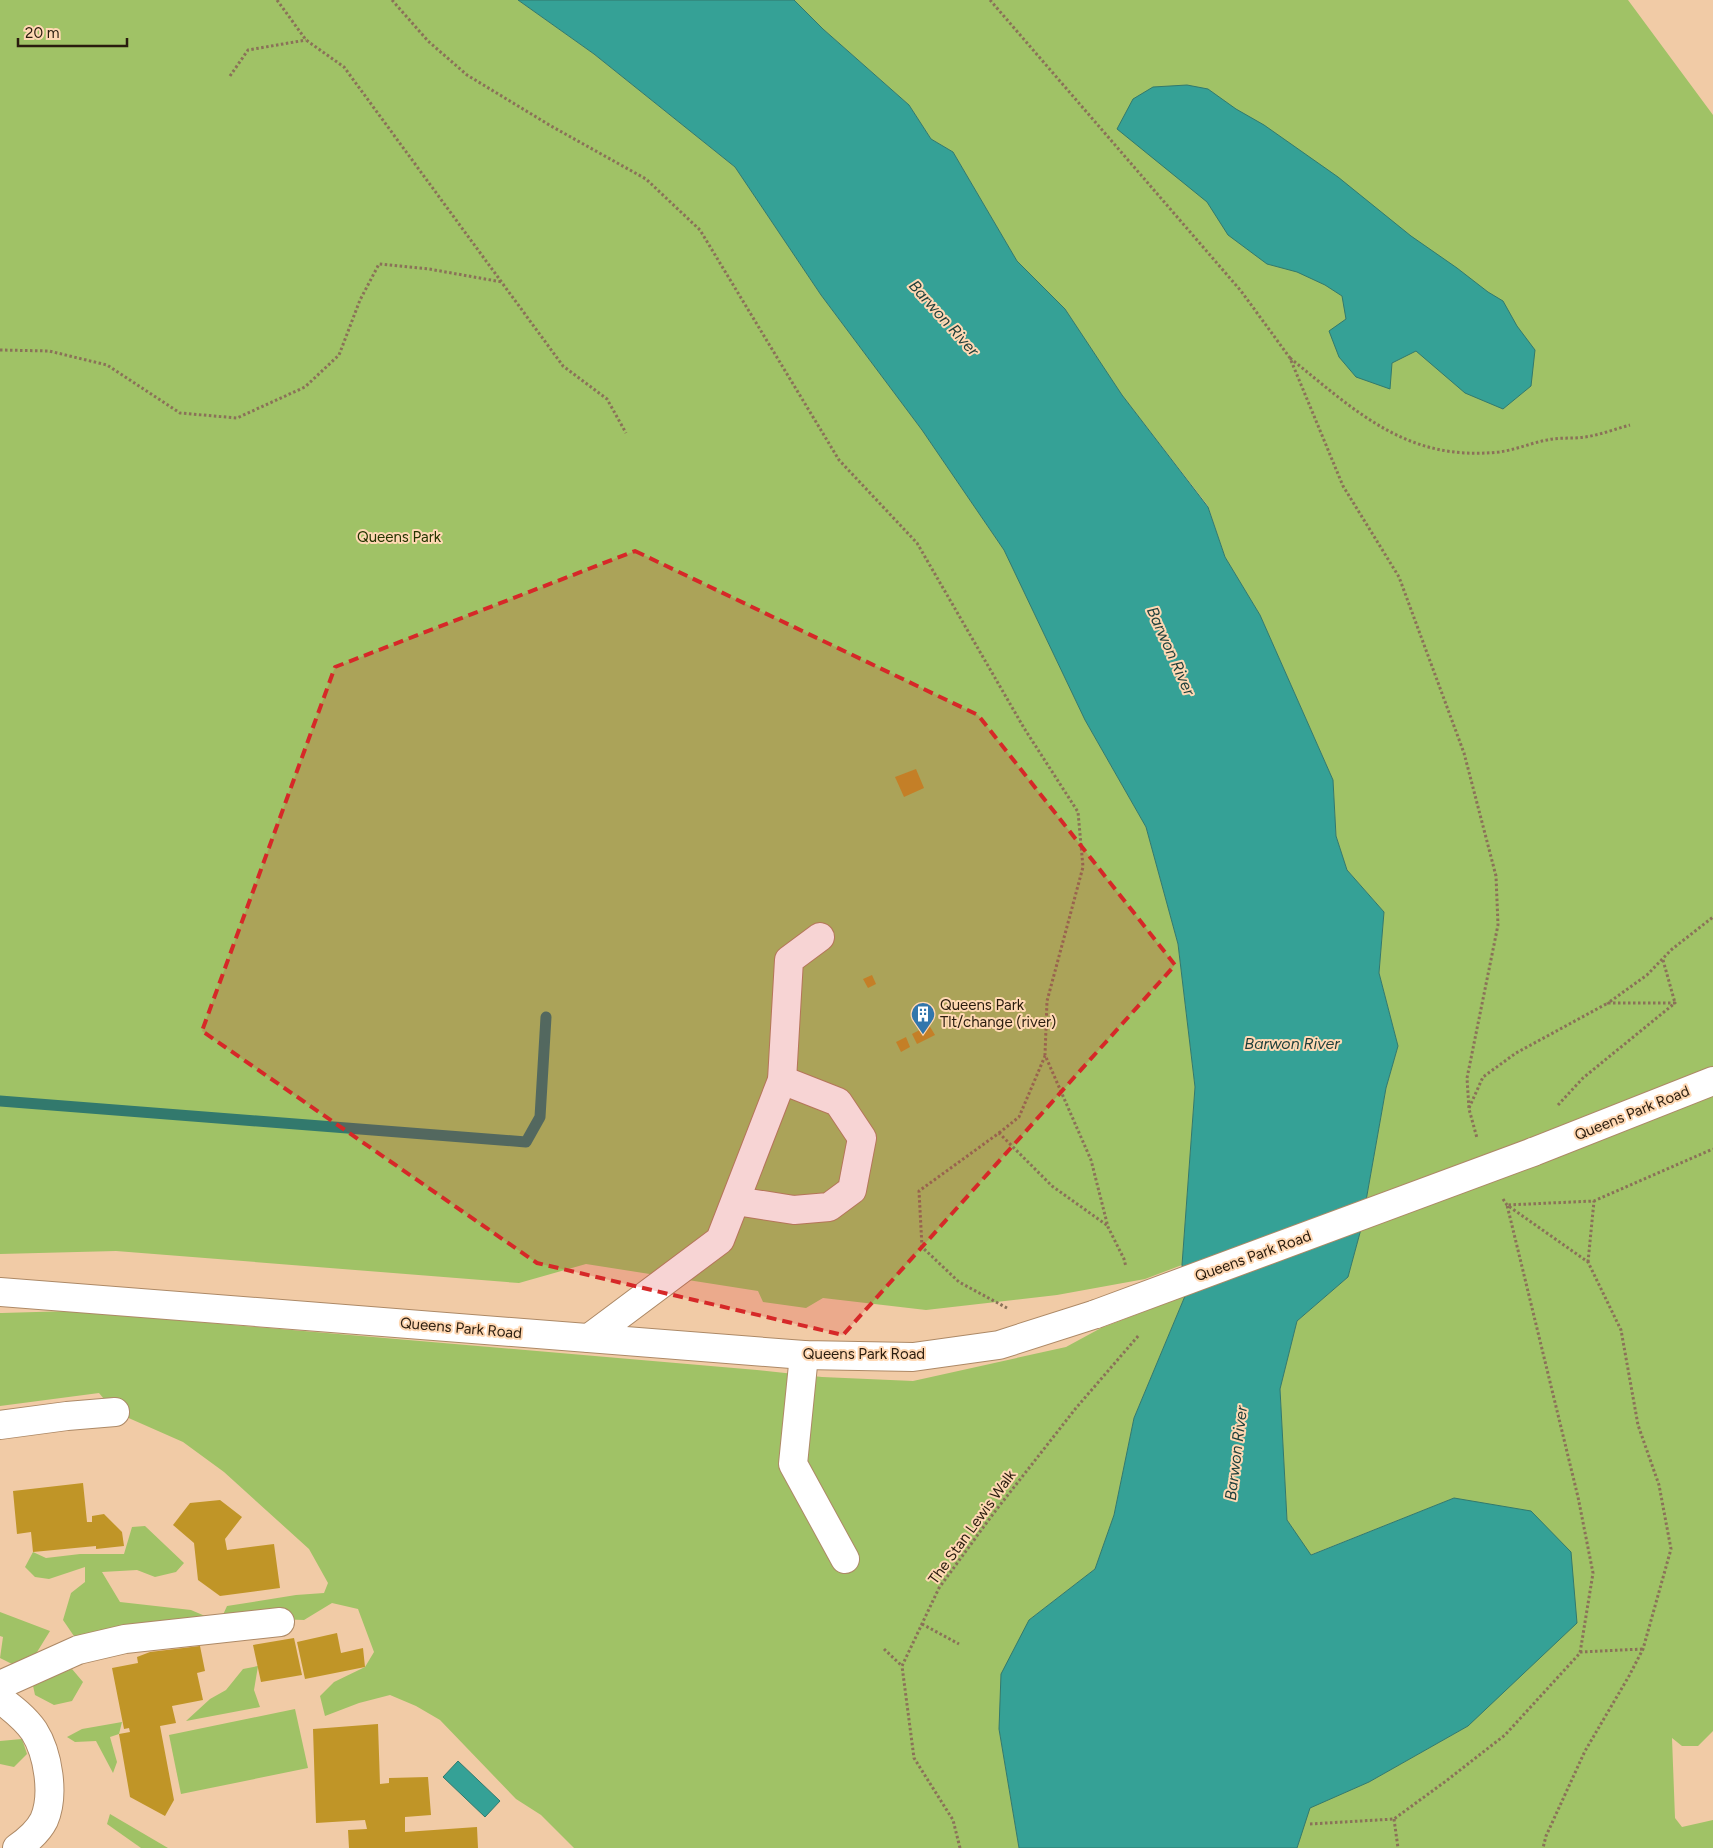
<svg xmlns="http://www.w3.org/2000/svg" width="1713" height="1848" viewBox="0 0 1713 1848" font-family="Figtree,sans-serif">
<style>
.green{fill:#a0c266}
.water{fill:#35a196;stroke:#32796d}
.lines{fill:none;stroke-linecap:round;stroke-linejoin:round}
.stream{stroke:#32796d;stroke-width:11}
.building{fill:#c09527}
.minor-casing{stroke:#ad8966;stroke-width:30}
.major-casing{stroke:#ad8966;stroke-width:30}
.path{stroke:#8a7158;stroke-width:3;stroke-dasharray:2.5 2.5;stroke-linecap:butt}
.minor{stroke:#fff;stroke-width:28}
.major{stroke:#fff;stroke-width:28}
.major-bridge-casing{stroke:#ad8966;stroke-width:30;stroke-linecap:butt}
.major-bridge{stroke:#fff;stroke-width:28}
.marked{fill:#d62828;fill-opacity:0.2;stroke:#d62828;stroke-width:4;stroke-dasharray:10 6;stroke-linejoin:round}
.labels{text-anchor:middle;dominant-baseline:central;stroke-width:4;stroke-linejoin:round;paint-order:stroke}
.park-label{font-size:15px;fill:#243400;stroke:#ffd8b3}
.poi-label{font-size:15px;fill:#2a1c0e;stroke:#ffd8b3;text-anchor:start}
.street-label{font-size:15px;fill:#2a1c0e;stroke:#ffd8b3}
.water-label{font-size:16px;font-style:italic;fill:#1e3e3a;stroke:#ffd8b3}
</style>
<rect width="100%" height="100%" fill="#f1cba6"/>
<!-- green -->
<g class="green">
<path d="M0,0H518L594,54L735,167L821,295L922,430L1004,550L1085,720L1146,827L1178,944L1195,1087L1182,1265L1145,1279L1057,1295L926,1310L823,1298L806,1308L763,1302L758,1291L586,1264L519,1283L116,1251L0,1254Z"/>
<path d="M794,0H1628L1713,115V1731L1698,1746H1682L1672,1738L1675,1818L1682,1827L1713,1820V1848H1297L1309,1808L1369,1782L1468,1726L1454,1498L1310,1555L1287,1520L1280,1389L1297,1321L1348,1277L1361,1229L1386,1088L1398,1046L1379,973L1384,912L1347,870L1336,836L1333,780L1260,615L1225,557L1208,506L1122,395L1065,309L1017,261L953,152L931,139L909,105L823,29Z"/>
<path d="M1185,1296L1134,1418L1114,1515L1095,1569L1029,1620L999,1729L1019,1848H574L541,1815L516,1799L440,1720L416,1706L390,1695L359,1703L325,1716L320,1696L334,1682L365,1667L374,1652L358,1609L332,1603L304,1620L222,1617L227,1606L296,1595L324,1593L328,1583L309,1549L224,1472L183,1442L115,1412L99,1393L0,1406V1313H2L70,1311L757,1370L822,1377L913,1381L1066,1347L1101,1328Z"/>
<path d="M145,1526L184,1563L176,1572L155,1577L137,1570L102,1572L120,1602L191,1610L212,1619L78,1642L63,1620L71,1593L85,1582V1567L49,1579L35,1577L25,1567L33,1552L46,1558L80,1554H124L132,1527Z"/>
<path d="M0,1612L50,1631L34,1657L12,1664L0,1658L3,1637L0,1636Z"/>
<path d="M258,1666L254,1690L260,1707L186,1721L210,1699L226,1690L243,1669Z"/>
<path d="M72,1669L83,1682L72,1701L54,1705L35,1695L32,1681L47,1678Z"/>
<path d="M295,1709L308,1768L181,1794L169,1735Z"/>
<path d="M122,1722L119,1734L110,1737L117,1762L113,1773L96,1741L75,1742L67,1737L82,1729Z"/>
<path d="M22,1739L27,1754L14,1767L0,1764V1741Z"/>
<path d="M110,1814L168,1848H141L107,1824Z"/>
</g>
<!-- water -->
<g class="water">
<path d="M518,0H794L823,29L909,105L931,139L953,152L1017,261L1065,309L1122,395L1208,507L1225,557L1260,615L1333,780L1336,836L1347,870L1384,912L1379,973L1398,1046L1386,1088L1361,1229L1348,1277L1297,1321L1280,1389L1287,1520L1311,1555L1454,1498L1531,1511L1571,1552L1577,1623L1468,1726L1369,1782L1310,1808L1297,1848H1019L999,1729L1001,1674L1029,1620L1095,1569L1114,1515L1134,1418L1185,1296L1182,1265L1195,1087L1178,944L1146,827L1085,720L1004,550L922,430L821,295L735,167L594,54Z"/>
<path d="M1187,85L1208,89L1236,109L1264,125L1338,177L1411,236L1457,268L1488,292L1503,301L1517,326L1535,350L1531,386L1503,409L1465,393L1416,351L1392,363L1390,389L1356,377L1339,357L1329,331L1346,319L1342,296L1325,285L1297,272L1267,264L1228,235L1207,202L1117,129L1133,99L1153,87Z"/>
<path d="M458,1761L500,1801L485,1817L443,1777Z"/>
</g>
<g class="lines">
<!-- stream -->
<path class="stream" d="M0,1101L526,1142L540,1117L546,1017"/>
</g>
<!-- building -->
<g class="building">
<path d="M916,769L924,788L904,797L895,777Z"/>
<path d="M872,975L876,984L868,988L863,979Z"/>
<path d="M929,1025L935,1035L917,1044L912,1034Z"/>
<path d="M906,1037L910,1047L901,1052L896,1042Z"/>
<path d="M83,1483L87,1522H92V1516L104,1514L122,1532L124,1546L96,1549V1546L33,1552L31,1532L17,1534L13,1491Z"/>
<path d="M220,1500L242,1517L225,1539L227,1550L274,1544L280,1588L220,1596L198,1580L194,1543L173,1525L190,1503Z"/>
<path d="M337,1633L341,1653L363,1648L365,1667L305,1679L297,1642Z"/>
<path d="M294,1638L302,1675L261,1682L253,1645Z"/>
<path d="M200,1646L205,1671L197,1673L203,1700L172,1706L176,1723L160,1726L174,1800L165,1816L130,1797L119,1734L130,1732L129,1728L124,1729L112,1668L138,1663L137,1657L150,1652Z"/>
<path d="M378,1724L380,1784L389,1783V1778L428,1777L431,1815L405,1817V1832L477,1827L478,1848H349L348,1830L367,1829L365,1820L316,1823L313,1729Z"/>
</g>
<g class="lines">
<!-- minor casing -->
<g class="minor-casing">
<g id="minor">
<path d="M736,1201L794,1210L829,1207L852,1190L862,1138L838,1102L782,1080"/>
<path d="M589,1338L720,1240L782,1080L789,960L820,937"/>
<path d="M804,1355L793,1464L845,1559"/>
<path d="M0,1425L67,1416L115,1412"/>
<path d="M0,1685L78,1650L125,1639L280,1622"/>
<path d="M0,1699C12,1708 25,1718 34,1731C48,1753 55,1795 44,1820C38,1832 27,1841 17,1848"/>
</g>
</g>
<!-- major casing -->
<g class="major-casing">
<g id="major">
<path d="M1533,1152L1713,1081"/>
<path d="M0,1292L804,1355L913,1357L999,1345L1096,1314"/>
</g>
</g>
<!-- path -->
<g class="path">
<path d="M277,0L306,40L344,67L563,366L607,399L626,433"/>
<path d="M392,0L428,41L467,75L551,126L646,179L700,230L839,460L917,543L1024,728L1078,812L1083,867L1047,1001L1045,1055L1091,1160L1108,1227L1124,1259L1126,1267"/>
<path d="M990,0L1241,291L1290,358L1343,486L1399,577L1464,753L1496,876L1498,925L1467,1078L1469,1109L1477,1138"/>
<path d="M230,76L248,50L306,40"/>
<path d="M0,350L49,351L107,365L180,413L237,418L305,387L339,355L360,300L379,264L429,269L502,282"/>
<path d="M1290,358C1357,412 1407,462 1499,452C1515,450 1531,443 1547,440C1560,437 1573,439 1585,437C1600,435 1615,429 1630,425"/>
<path d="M1663,960L1675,1003"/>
<path d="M1558,1105L1583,1078L1675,1003H1608L1647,975L1671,950L1713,917"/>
<path d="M1469,1108L1483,1077L1516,1053L1608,1003"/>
<path d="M999,1133L1019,1117L1045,1056"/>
<path d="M1503,1199L1507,1205L1588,1262L1621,1330L1638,1425L1659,1485L1671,1549L1643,1649L1629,1676L1585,1751L1546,1836L1543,1848"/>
<path d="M1588,1262L1594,1201"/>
<path d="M1007,1308L959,1282L922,1247L919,1191L999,1133L1052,1186L1108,1226"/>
<path d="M922,1624L959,1644"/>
<path d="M884,1649L902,1666"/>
<path d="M1580,1652L1643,1649"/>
<path d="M1394,1819L1398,1848"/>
<path d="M1310,1824L1394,1819L1446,1781L1505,1735L1580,1653L1593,1573L1578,1497L1507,1205L1594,1201L1713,1149"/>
<path d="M960,1848L953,1820L914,1758L902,1666L939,1588L993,1514L1076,1408L1139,1335"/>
</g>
<!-- minor -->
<use href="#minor" class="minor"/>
<!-- major -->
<use href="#major" class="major"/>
<!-- major-bridge casing -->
<g class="major-bridge-casing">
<path id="major-bridge" d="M1096,1314L1533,1152"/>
</g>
<!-- major-bridge -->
<use href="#major-bridge" class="major-bridge"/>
</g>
<!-- marked area -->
<path class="marked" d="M635,551L978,715L1175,965L843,1335L537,1263L202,1031L335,667Z"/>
<!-- icons -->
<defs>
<g id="building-pin" transform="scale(1.25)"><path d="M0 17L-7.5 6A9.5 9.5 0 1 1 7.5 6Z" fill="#3276ac" stroke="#ffd8b3"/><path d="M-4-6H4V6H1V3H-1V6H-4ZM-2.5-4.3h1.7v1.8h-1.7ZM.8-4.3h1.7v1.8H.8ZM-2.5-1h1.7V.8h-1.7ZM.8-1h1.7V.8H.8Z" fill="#fff"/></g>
</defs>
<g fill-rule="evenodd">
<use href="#building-pin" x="923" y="1014"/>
</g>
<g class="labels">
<!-- park labels -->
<g class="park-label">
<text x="399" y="537">Queens Park</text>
</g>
<!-- poi labels -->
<g class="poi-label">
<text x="940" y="1005">Queens Park<tspan x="940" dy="17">Tlt/change (river)</tspan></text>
</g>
<!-- street labels -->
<g class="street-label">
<text transform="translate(1632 1113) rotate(-22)">Queens Park Road</text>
<text transform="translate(1253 1256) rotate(-20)">Queens Park Road</text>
<text transform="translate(461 1328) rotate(5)">Queens Park Road</text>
<text x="864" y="1354">Queens Park Road</text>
<text transform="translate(972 1527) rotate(-54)">The Stan Lewis Walk</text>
</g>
<!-- water labels -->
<g class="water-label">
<text transform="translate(944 318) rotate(48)">Barwon River</text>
<text transform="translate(1171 651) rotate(66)">Barwon River</text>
<text x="1292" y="1043">Barwon River</text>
<text transform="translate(1236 1453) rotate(-83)">Barwon River</text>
</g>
</g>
<!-- scale -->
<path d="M18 38v8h109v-8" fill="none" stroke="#2a1c0e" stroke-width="2.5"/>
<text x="25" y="38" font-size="15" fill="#2a1c0e" stroke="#ffd8b3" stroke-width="4" paint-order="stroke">20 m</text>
</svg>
